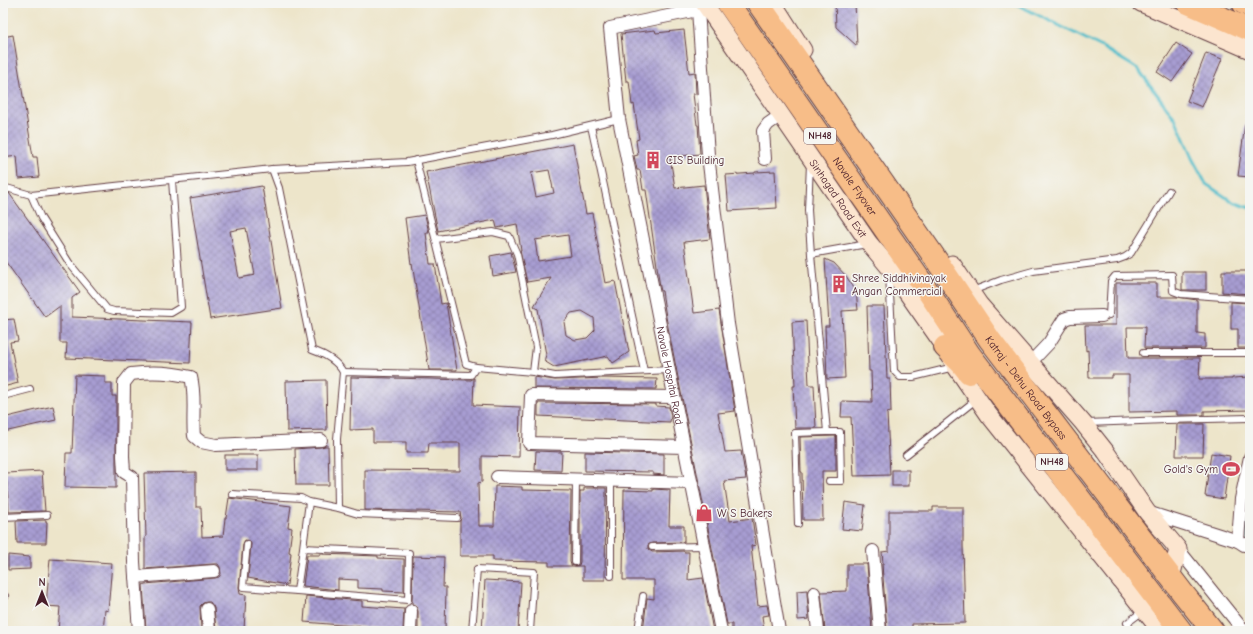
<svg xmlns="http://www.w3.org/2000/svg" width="1253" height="634" viewBox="0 0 1253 634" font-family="'Comic Neue',sans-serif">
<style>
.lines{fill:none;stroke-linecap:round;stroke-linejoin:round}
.stream{stroke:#50bdca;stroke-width:3}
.building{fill:url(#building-cross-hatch);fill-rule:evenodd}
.lane-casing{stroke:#623d43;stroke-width:8}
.street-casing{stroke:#623d43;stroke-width:14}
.secondary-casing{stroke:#623d43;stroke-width:19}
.highway-casing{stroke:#623d43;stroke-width:24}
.lane{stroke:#fff;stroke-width:6}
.street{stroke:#fff;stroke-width:12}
.secondary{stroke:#fce5cf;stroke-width:17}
.highway{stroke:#f7bd88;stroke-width:22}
.labels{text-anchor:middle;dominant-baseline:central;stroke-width:3;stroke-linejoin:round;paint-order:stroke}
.shield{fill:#f6f6f2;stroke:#7e6067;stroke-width:1}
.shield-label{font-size:10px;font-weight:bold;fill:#4a1f2b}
.poi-label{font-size:11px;fill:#4a1f2b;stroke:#f6f6f2;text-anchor:start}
.street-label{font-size:11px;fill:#4a1f2b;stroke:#f6f6f2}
</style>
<defs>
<pattern id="building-cross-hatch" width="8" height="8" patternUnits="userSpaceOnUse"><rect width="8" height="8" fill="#a79dd2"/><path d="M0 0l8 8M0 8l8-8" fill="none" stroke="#8a7fab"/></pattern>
</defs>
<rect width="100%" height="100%" fill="#f6f6f2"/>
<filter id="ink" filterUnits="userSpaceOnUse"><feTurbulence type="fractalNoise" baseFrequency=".025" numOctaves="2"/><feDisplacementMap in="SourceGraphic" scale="8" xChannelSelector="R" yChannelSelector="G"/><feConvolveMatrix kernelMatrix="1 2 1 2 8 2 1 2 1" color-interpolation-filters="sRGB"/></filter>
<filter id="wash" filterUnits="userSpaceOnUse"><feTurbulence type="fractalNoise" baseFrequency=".012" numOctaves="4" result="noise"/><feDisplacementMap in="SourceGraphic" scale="16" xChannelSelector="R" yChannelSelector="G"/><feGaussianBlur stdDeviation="0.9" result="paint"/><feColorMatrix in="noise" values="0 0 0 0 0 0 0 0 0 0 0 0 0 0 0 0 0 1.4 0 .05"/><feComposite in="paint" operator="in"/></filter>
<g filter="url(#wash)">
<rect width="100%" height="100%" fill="#ede5ca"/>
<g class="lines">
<!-- stream -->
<g class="stream">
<path d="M1014,3L1102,47L1138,69L1176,120L1192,158L1206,184L1233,202L1250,208"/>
<path d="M1246,513L1248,541"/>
<path d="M1249,547L1250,563"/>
</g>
</g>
<g id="blocks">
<!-- building -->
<g class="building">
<path d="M835,3H855L857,46L836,27Z"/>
<path d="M655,30L656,33L684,30L689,73L695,72L696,94H693L697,125H698L700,154L670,157L675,188L704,185L710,239L684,242L694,313L719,310L735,411L718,413L725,452L741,451L746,479L724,481L730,521L752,518L756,545L751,546L758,606L767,605L769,615L762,616L764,631H732V624H727L666,317L662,291H661L660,287L646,190H643L640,170H637L636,165L634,156L638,155L636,140L639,139L634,104L632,105L629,81H626L621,34Z"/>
<path d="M13,35L33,157H37L39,177L19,179L17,156L3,158V87L7,86L3,61V37Z"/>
<path d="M1176,43L1192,54L1172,82L1157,72Z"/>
<path d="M1206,53L1222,59L1202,107L1187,101Z"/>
<path d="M1245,124H1250V177L1238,176Z"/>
<path d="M573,144L586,214L592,213L605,283L615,281L629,352L613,363L608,356L554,367L544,361L546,355L538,309L534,306L551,278L527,282L520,251H521L517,224L497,228L495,220L438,231L426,172ZM549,170L554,193L536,197L531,173ZM568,235L571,256L538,261L535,240ZM582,311L594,318L595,330L587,338L575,340L566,335L564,322L571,313Z"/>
<path d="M775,171L777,208L729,211L726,175L755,173V172Z"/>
<path d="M262,186L282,308L210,319L190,198ZM246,228L255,275L239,278L230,231Z"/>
<path d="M9,193L80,292L72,298V317L192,322L190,363L66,358L67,343H60V306L45,317L3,258V198Z"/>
<path d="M425,215L429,233H426L430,264H435L441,304L446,303L457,370H429L412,263L411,264L405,218Z"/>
<path d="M511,252L516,272L493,276L490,256Z"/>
<path d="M825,259L834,263L846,276L856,291L858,310L842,311L845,378L827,379L825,326H829Z"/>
<path d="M1222,271H1250V294L1222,292Z"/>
<rect x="1182" y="272" width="24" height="18"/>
<path d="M1116,283H1157V297H1177L1197,300V333L1205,334V348H1144L1145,327H1127L1128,358H1200L1199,379H1232V378L1250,377V410L1204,411V415H1177V411L1129,412V375H1112V378H1089L1088,350L1086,351L1085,325H1116Z"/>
<path d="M1231,302L1250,303V348H1238V329H1231Z"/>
<path d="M867,306H884L887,379H890L891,412L887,413L890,475L854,476L851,417H841L842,401L872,402L871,371H869Z"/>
<path d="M14,319L18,341L10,342L18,383L3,387V320Z"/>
<path d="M806,321L809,385H814L816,428H795L793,386H795L792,322Z"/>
<path d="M75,375L105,376V383H112V396H116V488L65,487L66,453H72Z"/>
<path d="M351,377L471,380L474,378L473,405L520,407L519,457L482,456V482L478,483L479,526H494L495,486L522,487V490L571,491L570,562L571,565L575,566H549V562L493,561V556H460V521L461,518L460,512L365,510V470L460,471V443H429L428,453H406V442H373V429L350,430Z"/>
<path d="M534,377L555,380L603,378L657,379L656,389L534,388Z"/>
<path d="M326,380L327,430L287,431L286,381Z"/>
<path d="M538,403L656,404V406L669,407L671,416L670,422L538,416Z"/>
<path d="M53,406L56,420L4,432L3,418Z"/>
<path d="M1177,424H1204L1203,456H1176Z"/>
<path d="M836,436V471H822L823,520H803L802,472H801L800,437Z"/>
<path d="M325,446H328L329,485H296L295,449L321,447Z"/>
<path d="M536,451L562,452L561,471L535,470Z"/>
<path d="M585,452L664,454V475L653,474V472L585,471Z"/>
<path d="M1211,453L1230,456L1224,499L1205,496Z"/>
<rect x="225" y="455" width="33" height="15"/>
<rect x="892" y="470" width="17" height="16"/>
<path d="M42,471L45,511L9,512L6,473Z"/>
<path d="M196,472V507H201L202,537L223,536L225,518H226L229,498L291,506L288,527L292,528L289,552L291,553L287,585L248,578L251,544L250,541L245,540L243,544L239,587L240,594L246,595L244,630L232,629V631H216L214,608L210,602H207L203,603L200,606L201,631H146L143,585L145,584L215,578L219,577L221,574L220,567L218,564H214L145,569V537H146L144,473Z"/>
<path d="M584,488H606L605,580H583V566H575L579,565L580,562V491H584Z"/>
<path d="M653,489L670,490L669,526H684V542L652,543L648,545V549L652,552L684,551V552H689L688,580L703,578L713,631H643L647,598L654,599V580H623L624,490L653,491Z"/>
<path d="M845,502L865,505L862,531L842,529Z"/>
<path d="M933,507H963V546L965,623L912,624V631H887L882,564H883L882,552L889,551V511H933Z"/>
<path d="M46,520V522H47L46,543H17L16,521Z"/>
<path d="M320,554L378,556V558L404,559V592L383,591V589L358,588V580L338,579V590L303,586L307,555H320Z"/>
<path d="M8,555L30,557V569L8,570Z"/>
<path d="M413,556L444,557L443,587H446L445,631H418V611L415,605L412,604Z"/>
<path d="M50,559L112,563L108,611L105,610L103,631H58L60,607L46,606Z"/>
<path d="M847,564H867L872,631H825L821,592L847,591Z"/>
<path d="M485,580L521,582L518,631H482Z"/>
<path d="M807,590V594L809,619L798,620L797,591Z"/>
<path d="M306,596L362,601V606L404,609L403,630L304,622Z"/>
</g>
</g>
</g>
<g filter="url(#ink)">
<use href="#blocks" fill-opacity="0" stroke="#623d43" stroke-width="1"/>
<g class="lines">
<!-- lane casing -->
<g class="lane-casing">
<g id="lane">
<path d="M591,126L644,371"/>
<path d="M416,160L466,364L476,367L533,372L536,347L517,254L509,236L493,232L436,239"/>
<path d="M810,164L808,210L811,254L827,432H840L841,481H829"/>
<path d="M272,169L279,188L312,350C324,354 337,361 343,372"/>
<path d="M3,187L31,195L272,169L407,162L552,135L619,119"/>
<path d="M31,195L41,218L70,264L107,309L114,311L171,313L181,307L172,180"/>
<path d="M811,254L867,244"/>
<path d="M889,274L894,371L900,377H913L954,367"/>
<path d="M972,291L1001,280L1033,271L1117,260L1125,257L1131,253L1169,191"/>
<path d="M1102,316L1109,315L1111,281L1115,276L1172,275L1173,291L1181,294L1250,299"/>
<path d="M1143,353H1250"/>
<path d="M533,372L555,376L669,370"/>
<path d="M3,396L30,389"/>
<path d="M1087,423L1166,420L1249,418"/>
<path d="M906,455L977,399"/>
<path d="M232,494L301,498L309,502"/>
<path d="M338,508L358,514L457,518"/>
<path d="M3,517L47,515"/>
<path d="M798,524L795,433L827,432"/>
<path d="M247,544L243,587L297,591"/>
<path d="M652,547L704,546"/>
<path d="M303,548L297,591L408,600L409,553L303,548L309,502L338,508L337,439L343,372L471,375L476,367"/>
<path d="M575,562L576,480"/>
<path d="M611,576V481"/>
<path d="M3,595L5,596"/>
<path d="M472,631L477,569L534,572L530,631"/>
<path d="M638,631L643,596"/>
<path d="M1132,631L1127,623L1143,611"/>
</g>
</g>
<!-- street casing -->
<g class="street-casing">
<g id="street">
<path id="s1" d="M707,8L610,28L619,119L721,631"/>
<path d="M698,10L708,155L728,324L779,631"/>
<path d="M765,159L763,131L768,124L781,115"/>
<path d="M1030,363L1049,343L1064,319L1070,317L1102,316"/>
<path d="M674,397L531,395L529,443L684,447"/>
<path d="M497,477L692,483"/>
<path d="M1147,512L1238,541L1244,545L1250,543"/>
<path d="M1238,541L1241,499L1250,457"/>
<path d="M1178,549L1244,631"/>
<path d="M873,551L880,631"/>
<path d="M135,577L214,571"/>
<path d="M814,593L818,631"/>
<path d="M207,609L209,631"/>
<path d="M139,631L134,562L132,477L124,472L123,456L124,383L131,374C153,371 170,372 191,377C196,396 192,416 194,436L201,442L216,445L321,440"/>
<path d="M410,631L411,611"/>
</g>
</g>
<!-- secondary casing -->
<g class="secondary-casing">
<g id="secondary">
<path id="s2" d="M704,3L869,243L889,267L945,347L956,367L989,415L1161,631"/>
<path d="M773,3L803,50"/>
<path d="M1141,3L1250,50"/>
<path d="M952,264L979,304L1055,391L1083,423L1106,452L1147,512L1178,549L1171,578"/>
</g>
</g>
<!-- highway casing -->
<g class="highway-casing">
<g id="highway">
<path id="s3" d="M728,3L927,290L970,355L1181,631"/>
<path id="s4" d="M758,3L933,255L990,340L1182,592L1213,631"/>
<path d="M1188,3L1250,30"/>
<path d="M1243,3L1250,6"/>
<path d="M945,347L961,363L969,373"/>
</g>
</g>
<!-- lane -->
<use href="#lane" class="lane"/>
<!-- street -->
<use href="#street" class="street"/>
<!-- secondary -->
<use href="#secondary" class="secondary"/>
<!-- highway -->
<use href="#highway" class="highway"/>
</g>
</g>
<!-- icons -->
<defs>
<g id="building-bare" transform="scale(1.38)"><path d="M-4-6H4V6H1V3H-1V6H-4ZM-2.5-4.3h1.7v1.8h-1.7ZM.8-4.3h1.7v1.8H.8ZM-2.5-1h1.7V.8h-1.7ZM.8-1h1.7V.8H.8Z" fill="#d1495b" stroke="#f6f6f2" stroke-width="2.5" paint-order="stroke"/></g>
<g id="stadium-bare" transform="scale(1.38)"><path d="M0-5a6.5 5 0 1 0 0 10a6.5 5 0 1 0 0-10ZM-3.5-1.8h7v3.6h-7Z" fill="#d1495b" stroke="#f6f6f2" stroke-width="2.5" paint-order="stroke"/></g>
<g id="shop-bare" transform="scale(1.38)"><path d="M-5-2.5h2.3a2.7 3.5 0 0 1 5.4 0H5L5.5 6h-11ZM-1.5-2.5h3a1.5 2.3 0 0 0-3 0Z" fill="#d1495b" stroke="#f6f6f2" stroke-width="2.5" paint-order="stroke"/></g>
</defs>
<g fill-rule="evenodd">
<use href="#building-bare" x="653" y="160"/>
<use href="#building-bare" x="839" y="284"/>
<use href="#stadium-bare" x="1231" y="469"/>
<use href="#shop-bare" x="704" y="513"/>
</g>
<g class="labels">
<!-- shield labels -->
<g class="shield">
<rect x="804" y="128" width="32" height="16" rx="3"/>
<rect x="1036" y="454" width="32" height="16" rx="3"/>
</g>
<g class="shield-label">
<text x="820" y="136">NH48</text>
<text x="1052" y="462">NH48</text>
</g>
<!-- poi labels -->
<g class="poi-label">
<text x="666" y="160">CIS Building</text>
<text x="852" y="278">Shree Siddhivinayak<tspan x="852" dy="13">Angan Commercial</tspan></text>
<text x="1218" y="469" text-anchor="end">Gold's Gym</text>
<text x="717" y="513">W S Bakers</text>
</g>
<!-- street labels -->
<g class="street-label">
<text stroke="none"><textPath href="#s3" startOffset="223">Navale Flyover</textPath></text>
<text stroke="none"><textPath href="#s2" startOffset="237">Sinhagad Road Exit</textPath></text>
<text stroke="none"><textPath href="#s1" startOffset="452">Navale Hospital Road</textPath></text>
<text stroke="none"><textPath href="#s4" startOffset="469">Katraj - Dehu Road Bypass</textPath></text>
</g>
</g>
<!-- margin -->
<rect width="1253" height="634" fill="none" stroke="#f6f6f2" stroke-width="16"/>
<!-- north arrow -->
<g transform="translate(42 592)" stroke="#f6f6f2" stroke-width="3" paint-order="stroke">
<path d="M0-3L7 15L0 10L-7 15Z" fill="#4a1f2b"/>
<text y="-6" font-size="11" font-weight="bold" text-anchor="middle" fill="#4a1f2b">N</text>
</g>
</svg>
